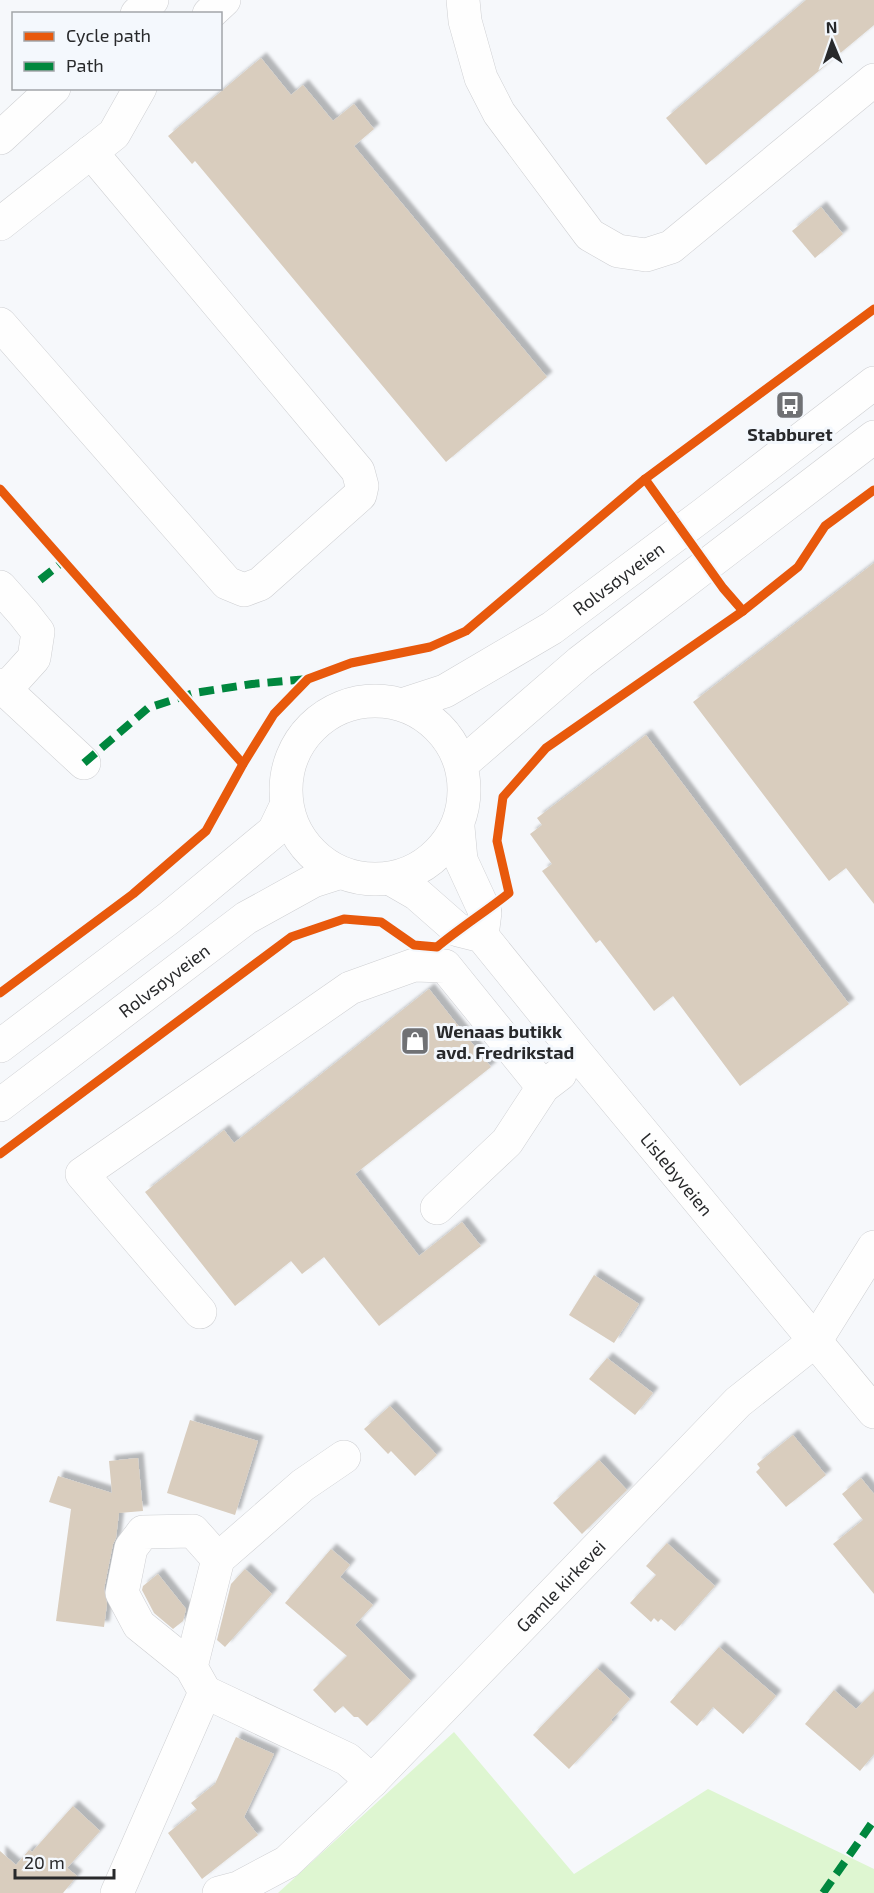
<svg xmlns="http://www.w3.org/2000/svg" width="874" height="1893" viewBox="0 0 874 1893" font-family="'Exo 2',sans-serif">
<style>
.green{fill:#def6d1}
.building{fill:#d9cdbe;filter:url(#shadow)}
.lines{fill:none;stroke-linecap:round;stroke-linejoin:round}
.minor-casing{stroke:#cecfd2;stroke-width:34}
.major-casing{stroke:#cecfd2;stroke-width:34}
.minor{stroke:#fefefe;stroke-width:33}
.major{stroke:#fefefe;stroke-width:33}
.quiet{stroke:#00873e;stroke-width:8;stroke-dasharray:15 8;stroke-linecap:butt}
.cycleway-casing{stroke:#f4f8fd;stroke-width:13}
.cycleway{stroke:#e8590c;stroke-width:9}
.labels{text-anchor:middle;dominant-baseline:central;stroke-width:6;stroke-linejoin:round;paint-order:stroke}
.poi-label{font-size:18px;font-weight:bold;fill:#28292b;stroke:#f4f8fd}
.street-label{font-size:18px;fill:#28292b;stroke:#f4f8fd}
</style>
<defs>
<filter id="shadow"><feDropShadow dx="5.5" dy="-5.5" stdDeviation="1.5" flood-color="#0004"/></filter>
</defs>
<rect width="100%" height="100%" fill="#f6f8fb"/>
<!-- green -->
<path class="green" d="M454,1732L574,1874L708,1789L874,1869V1893H278Z"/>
<!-- building -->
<g class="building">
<path d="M806,0H874V25L706,165L666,118Z"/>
<path d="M261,58L291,95L303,85L333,121L354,104L374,129L354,146L547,377L446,462L195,161L192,164L168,136Z"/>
<path d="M821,207L843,234L815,258L792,231Z"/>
<path d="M874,563V904L846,868L829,881L693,702Z"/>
<path d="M646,735L849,1004L740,1086L673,996L654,1011L600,940L596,943L542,871L552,864L530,834L542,825L537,818Z"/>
<path d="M429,989L491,1067L355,1174L419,1256L462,1222L481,1246L379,1326L324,1257L302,1274L291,1261L235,1306L145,1192L224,1130L234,1143Z"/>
<path d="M594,1275L639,1304L614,1343L569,1315Z"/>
<path d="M607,1358L653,1393L635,1415L589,1379Z"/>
<path d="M390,1406L437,1455L415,1476L391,1451L388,1454L364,1429Z"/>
<path d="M190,1420L258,1441L235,1515L167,1493Z"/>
<path d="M793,1435L826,1475L786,1507L756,1472L760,1468L757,1464Z"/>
<path d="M138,1458L143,1511L119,1513L116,1538L113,1544L104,1589L107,1604L104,1627L56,1621L71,1509L49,1502L58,1476L112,1493L109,1461Z"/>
<path d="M599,1460L627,1490L582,1534L553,1503Z"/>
<path d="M861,1478L874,1494V1594L833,1544L863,1520L842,1494Z"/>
<path d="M667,1543L715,1586L675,1631L661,1619L658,1622L654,1618L651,1622L630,1603L656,1575L646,1566Z"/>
<path d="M331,1549L350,1565L340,1577L373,1605L355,1625L411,1681L367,1726L358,1717H354L343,1706L335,1713L313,1690L347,1656L285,1603Z"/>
<path d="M245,1569L272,1594L225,1647L217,1640L231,1584Z"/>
<path d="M158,1574L186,1609L183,1621L173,1629L154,1613L142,1590L143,1586Z"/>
<path d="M719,1647L776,1696L743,1734L713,1707L697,1726L670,1702Z"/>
<path d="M597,1668L630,1699L611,1720L613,1722L569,1769L533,1735Z"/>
<path d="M834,1690L856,1709L874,1691V1754L860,1771L805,1724Z"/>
<path d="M236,1737L274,1754L244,1817L258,1835L202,1879L168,1833L197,1810L191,1803L215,1784Z"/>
<path d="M73,1806L100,1831L67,1868L77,1876L63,1893H0V1851L16,1865L29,1850L32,1852Z"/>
</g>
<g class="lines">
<!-- minor casing -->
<g class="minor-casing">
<g id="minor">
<path d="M463,0L465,21L481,78L499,113L590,235L618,251L646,255L671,247L874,80"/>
<path d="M137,14L152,0"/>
<path d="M209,14L224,0"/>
<path d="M0,138L54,88"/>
<path d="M0,224L114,134L140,88"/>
<path d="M0,324L227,583L244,590L260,584L360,495L362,486L358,471L91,152"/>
<path d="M0,587L24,614L38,632L34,658L5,690"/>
<path d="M0,685L84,763"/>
<path d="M458,827L461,860L485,912L482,936"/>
<path id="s1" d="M391,879L417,894L458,930L482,936L580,1057L874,1412"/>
<path d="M437,1208L507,1142L543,1087L560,1074"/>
<path d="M200,1312L82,1174L350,988L414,965L445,966L543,1087"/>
<path d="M218,1559L303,1485L344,1457"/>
<path d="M205,1692L347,1759L372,1781"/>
<path d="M117,1893L205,1692L191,1667L139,1625L122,1593L131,1548L143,1532L193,1531L218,1559L191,1667"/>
<path id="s2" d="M219,1893L238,1888L287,1862L372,1781L738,1402L816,1340L874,1247"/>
</g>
</g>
<!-- major casing -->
<g class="major-casing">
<g id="major">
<circle cx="375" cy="790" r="89"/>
<path id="s3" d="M405,704L445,691L552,628L704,514L874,383"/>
<path d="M462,764L580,662L874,437"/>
<path d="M0,1046L169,918L274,831L286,806"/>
<path id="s4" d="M0,1105L246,918L313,881L338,873"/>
</g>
</g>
<!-- minor -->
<use href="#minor" class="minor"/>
<!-- major -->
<use href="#major" class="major"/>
<!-- quiet -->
<g class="quiet">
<path d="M40,580L64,561"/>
<path d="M84,763L148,708L194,693L252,684L308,679"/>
<path d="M823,1893L874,1820"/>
</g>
<!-- cycleway casing -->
<g class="cycleway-casing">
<g id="cycleway">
<path d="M645,479L723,588L743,611"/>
<path d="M0,489L243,764"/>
<path d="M0,993L133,894L206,831L243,764L274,714L308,679L351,663L430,647L466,631L645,479L874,309"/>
<path d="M0,1154L291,937L344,919L381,922L414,945L437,947C460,928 485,912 509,893L497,841L503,797L546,748L743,611L798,567L825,526L874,490"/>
</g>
</g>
<!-- cycleway -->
<use href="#cycleway" class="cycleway"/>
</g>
<!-- icons -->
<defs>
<g id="bus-square" transform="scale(1.5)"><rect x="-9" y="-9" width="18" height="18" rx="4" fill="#707174" stroke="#f4f8fd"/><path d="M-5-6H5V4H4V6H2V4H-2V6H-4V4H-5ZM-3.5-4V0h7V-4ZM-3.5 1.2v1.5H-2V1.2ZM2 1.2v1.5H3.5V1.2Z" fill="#fff"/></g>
<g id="shop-square" transform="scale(1.5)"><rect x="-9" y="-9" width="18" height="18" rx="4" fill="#707174" stroke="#f4f8fd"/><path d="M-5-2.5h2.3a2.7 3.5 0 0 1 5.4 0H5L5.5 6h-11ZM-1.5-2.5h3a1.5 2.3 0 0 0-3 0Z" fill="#fff"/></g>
</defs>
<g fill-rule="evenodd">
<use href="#bus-square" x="790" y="405"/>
<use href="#shop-square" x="415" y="1041"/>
</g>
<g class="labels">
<!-- poi labels -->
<g class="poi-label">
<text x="790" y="434">Stabburet</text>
<text x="436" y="1031" text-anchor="start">Wenaas butikk<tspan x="436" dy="21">avd. Fredrikstad</tspan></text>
</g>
<!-- street labels -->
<g class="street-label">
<text stroke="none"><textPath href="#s3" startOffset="249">Rolvsøyveien</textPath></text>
<text stroke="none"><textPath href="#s4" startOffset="206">Rolvsøyveien</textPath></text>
<text stroke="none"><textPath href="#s1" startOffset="417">Lislebyveien</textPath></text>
<text stroke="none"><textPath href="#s2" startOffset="464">Gamle kirkevei</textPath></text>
</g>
</g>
<!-- legend -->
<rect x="12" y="12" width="210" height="78" fill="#f4f8fd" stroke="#a2a5a9" stroke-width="1.5"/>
<rect x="24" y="32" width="30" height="9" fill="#e8590c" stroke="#a2a5a9" stroke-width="1.5"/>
<text x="66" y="42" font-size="18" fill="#28292b">Cycle path</text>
<rect x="24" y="62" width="30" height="9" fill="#00873e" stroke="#a2a5a9" stroke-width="1.5"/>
<text x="66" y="72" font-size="18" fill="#28292b">Path</text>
<!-- north arrow -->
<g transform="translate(832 42) rotate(358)" stroke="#f4f8fd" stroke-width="4.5" paint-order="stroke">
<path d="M0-4.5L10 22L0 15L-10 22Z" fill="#28292b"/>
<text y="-9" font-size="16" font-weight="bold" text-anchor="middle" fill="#28292b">N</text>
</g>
<!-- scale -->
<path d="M15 1869v9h99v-9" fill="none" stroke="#28292b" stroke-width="3"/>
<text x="24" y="1869" font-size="18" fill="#28292b" stroke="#f4f8fd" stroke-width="4.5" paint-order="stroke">20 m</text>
</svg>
